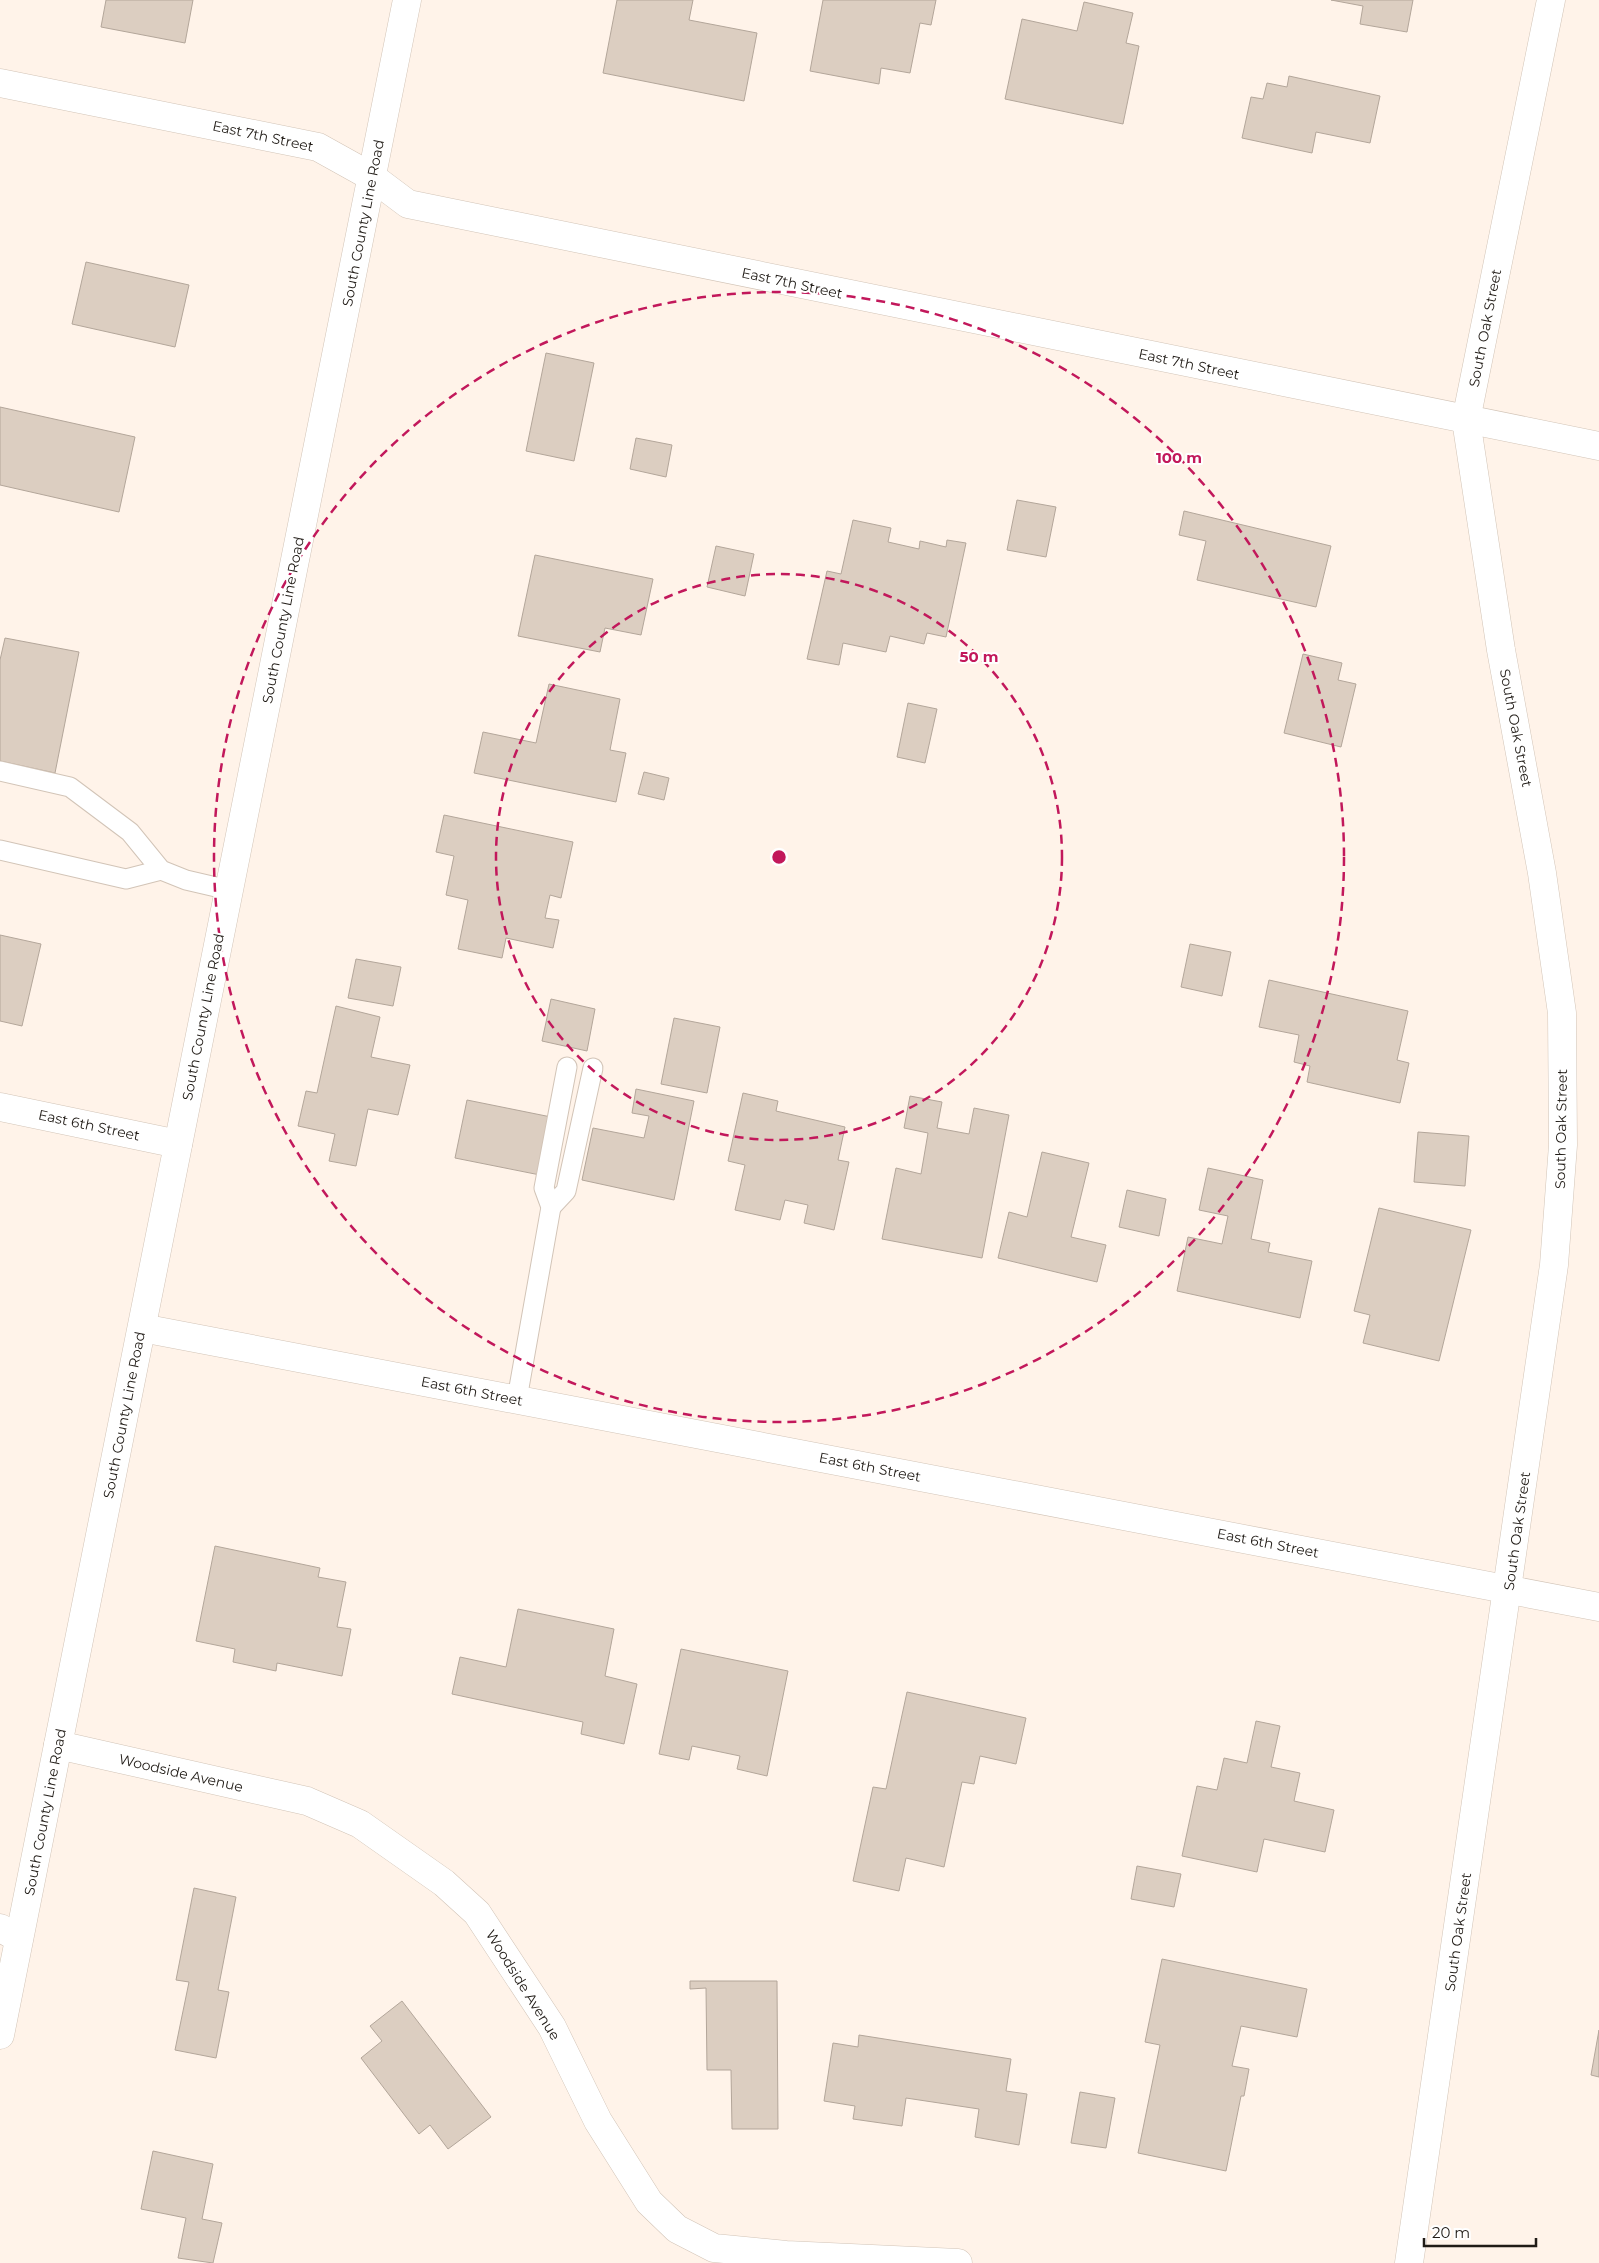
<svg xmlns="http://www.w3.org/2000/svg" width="1599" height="2263" viewBox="0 0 1599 2263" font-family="Montserrat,sans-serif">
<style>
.building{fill:#dccec1;stroke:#b3a69a}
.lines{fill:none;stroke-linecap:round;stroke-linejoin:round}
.service-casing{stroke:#d2c4b7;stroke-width:21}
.minor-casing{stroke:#d2c4b7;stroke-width:29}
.tertiary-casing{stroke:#d2c4b7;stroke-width:29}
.secondary-casing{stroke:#d2c4b7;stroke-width:29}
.service{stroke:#fff;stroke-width:19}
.minor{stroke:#fff;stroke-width:28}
.tertiary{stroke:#fff;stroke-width:28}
.secondary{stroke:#fff;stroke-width:28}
.ring{fill:none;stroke:#c2185b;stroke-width:2.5;stroke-dasharray:9 6}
.labels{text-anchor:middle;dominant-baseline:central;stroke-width:4;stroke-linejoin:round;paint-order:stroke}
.street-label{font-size:14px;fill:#201b16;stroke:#fff}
.centre{fill:#c2185b;stroke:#fff;stroke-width:2.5}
.ring-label{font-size:15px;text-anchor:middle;font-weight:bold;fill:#c2185b;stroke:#fff;stroke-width:4;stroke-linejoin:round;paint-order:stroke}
</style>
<rect width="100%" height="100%" fill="#fff3e9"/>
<!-- building -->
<g class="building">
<path d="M106,0H193L185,43L101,27Z"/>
<path d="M617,0H693L689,20L757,33L744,101L603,73Z"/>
<path d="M823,0H936L931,25L920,23L910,73L881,68L879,84L810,71Z"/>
<path d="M1331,0H1413L1407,32L1360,24L1363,6Z"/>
<path d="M1084,2L1133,13L1126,43L1139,46L1123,124L1005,99L1022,19L1077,31Z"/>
<path d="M1289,76L1380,96L1370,143L1316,132L1312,153L1242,138L1251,97L1263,99L1267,83L1287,87Z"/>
<path d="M86,262L189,285L175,347L72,324Z"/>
<path d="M546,353L594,363L574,461L526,451Z"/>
<path d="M0,407L135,437L119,512L0,485Z"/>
<path d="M636,438L672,445L666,477L630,469Z"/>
<path d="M1017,500L1056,507L1046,557L1007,550Z"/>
<path d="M1184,511L1331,546L1316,607L1197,580L1206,541L1179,535Z"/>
<path d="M853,520L891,528L888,542L919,549L920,541L946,547L947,540L966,543L946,637L927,633L924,644L890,636L886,652L843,643L839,665L807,659L827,571L841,574Z"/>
<path d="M716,546L754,554L745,596L707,587Z"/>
<path d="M535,555L653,579L641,635L605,628L600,652L518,636Z"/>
<path d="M5,638L79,652L55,773L0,761V660Z"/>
<path d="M1303,654L1342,663L1338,680L1356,684L1341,747L1284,733Z"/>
<path d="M549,684L620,699L610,750L626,753L616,802L474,773L483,732L536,743Z"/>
<path d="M908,703L937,709L925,763L897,757Z"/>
<path d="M644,772L669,778L664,800L638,794Z"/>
<path d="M444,815L573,842L561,898L550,895L545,918L559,920L553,948L506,938L502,958L458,949L468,900L446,895L454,856L436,852Z"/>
<path d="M0,935L41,944L22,1026L0,1021Z"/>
<path d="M1190,944L1231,952L1222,996L1181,987Z"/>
<path d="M356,959L401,967L393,1006L348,998Z"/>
<path d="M1269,980L1408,1011L1397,1060L1409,1063L1400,1103L1307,1082L1310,1066L1294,1062L1299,1035L1259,1027Z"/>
<path d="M551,999L595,1009L587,1051L542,1041Z"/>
<path d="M336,1006L380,1017L371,1057L410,1065L398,1115L368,1109L356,1166L329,1161L335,1134L298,1126L306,1091L317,1093Z"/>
<path d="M674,1018L720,1027L707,1093L661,1084Z"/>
<path d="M636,1089L694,1101L674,1200L582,1180L593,1128L644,1138L649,1116L632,1113Z"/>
<path d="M743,1093L778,1101L776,1111L845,1127L838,1160L849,1162L834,1230L804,1223L808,1205L785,1200L780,1220L735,1210L745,1165L728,1161Z"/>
<path d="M910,1096L942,1102L937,1128L969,1134L974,1108L1009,1115L982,1258L882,1239L896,1168L921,1174L928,1133L904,1128Z"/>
<path d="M467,1100L556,1118L545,1176L455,1158Z"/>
<path d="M1418,1132L1469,1136L1465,1186L1414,1182Z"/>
<path d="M1042,1152L1089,1163L1071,1237L1106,1245L1097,1282L998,1258L1009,1212L1027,1217Z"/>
<path d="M1208,1168L1263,1180L1251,1239L1270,1243L1268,1252L1312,1261L1300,1318L1177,1291L1188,1237L1222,1244L1228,1216L1199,1210Z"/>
<path d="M1127,1190L1166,1199L1159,1236L1119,1227Z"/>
<path d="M1379,1208L1471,1230L1439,1361L1363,1343L1370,1315L1354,1311Z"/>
<path d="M215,1546L320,1568L318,1577L346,1582L337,1627L351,1629L342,1676L277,1663L276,1671L233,1662L235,1649L196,1641Z"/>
<path d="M518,1609L614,1629L605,1676L637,1684L624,1744L581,1734L583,1722L452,1694L460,1657L506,1667Z"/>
<path d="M681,1649L788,1671L767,1776L737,1769L740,1756L692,1746L689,1760L659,1754Z"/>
<path d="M907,1692L1026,1718L1016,1764L980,1756L974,1784L962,1782L944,1867L906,1858L899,1891L853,1881L873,1787L886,1789Z"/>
<path d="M1256,1721L1280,1726L1271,1767L1300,1773L1294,1801L1334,1810L1325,1852L1264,1839L1257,1872L1182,1856L1197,1786L1217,1790L1224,1758L1247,1763Z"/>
<path d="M1137,1866L1181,1874L1174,1907L1131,1899Z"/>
<path d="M194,1888L236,1897L218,1990L229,1992L216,2058L175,2050L189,1982L176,1980Z"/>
<path d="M1162,1959L1307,1989L1297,2037L1241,2026L1232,2066L1249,2069L1244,2096H1241L1226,2171L1138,2153L1160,2045L1145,2042Z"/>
<path d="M690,1981H777L778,2129H732L731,2070H707L706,1988L690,1989Z"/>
<path d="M402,2001L491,2117L448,2149L430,2125L419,2134L361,2058L382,2041L370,2026Z"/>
<path d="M1599,2030V2077L1591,2075Z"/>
<path d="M859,2035L1011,2059L1006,2091L1027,2094L1019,2145L975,2137L979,2109L906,2098L902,2126L853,2119L855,2106L824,2101L833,2043L858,2047Z"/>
<path d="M1080,2092L1115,2098L1106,2148L1071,2143Z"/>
<path d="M153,2151L213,2164L202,2219L222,2223L213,2263L178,2258L186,2218L141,2209Z"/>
</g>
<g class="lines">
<!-- service casing -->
<g class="service-casing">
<g id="service">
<path d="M0,771L70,787L130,832L161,870L186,880L229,890"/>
<path d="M0,850L126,879L161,870"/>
<path d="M551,1207L566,1191L593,1068"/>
<path d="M517,1399L551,1207L544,1188L567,1067"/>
</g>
</g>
<!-- minor casing -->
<g class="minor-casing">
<g id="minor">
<path d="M0,83L318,147L372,177L408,204L1599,446"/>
<path d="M0,1107L178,1144"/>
<path d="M58,1745L307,1801L360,1824L444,1883L477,1913L552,2027L598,2121L649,2202L677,2229L714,2248L786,2255L958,2263"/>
<path d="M0,1928L19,1938"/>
<path d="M1409,2263L1554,1265L1563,1145L1562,1013L1542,873L1501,650L1466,420L1551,0"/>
</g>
</g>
<!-- tertiary casing -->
<g class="tertiary-casing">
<path id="tertiary" d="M142,1328L1599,1607"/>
</g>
<!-- secondary casing -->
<g class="secondary-casing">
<path id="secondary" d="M0,2035L407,0"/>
</g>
<!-- service -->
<use href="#service" class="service"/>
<!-- minor -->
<use href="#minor" class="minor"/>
<!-- tertiary -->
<use href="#tertiary" class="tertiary"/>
<!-- secondary -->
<use href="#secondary" class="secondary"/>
</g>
<!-- distance rings -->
<g class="ring">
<circle cx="779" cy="857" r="283"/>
<circle cx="779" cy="857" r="565"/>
</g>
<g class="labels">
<!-- street labels -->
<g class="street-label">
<text transform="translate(263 136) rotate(12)">East 7th Street</text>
<text transform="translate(363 223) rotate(-79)">South County Line Road</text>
<text transform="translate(792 283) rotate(12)">East 7th Street</text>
<text transform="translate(1485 328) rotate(-79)">South Oak Street</text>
<text transform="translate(1189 364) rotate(12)">East 7th Street</text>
<text transform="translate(283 620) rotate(-79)">South County Line Road</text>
<text transform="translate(1516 728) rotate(79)">South Oak Street</text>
<text transform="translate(203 1017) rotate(-79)">South County Line Road</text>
<text transform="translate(89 1125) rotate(12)">East 6th Street</text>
<text transform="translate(1561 1129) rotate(-89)">South Oak Street</text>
<text transform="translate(472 1391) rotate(11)">East 6th Street</text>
<text transform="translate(124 1415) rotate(-79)">South County Line Road</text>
<text transform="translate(870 1467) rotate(11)">East 6th Street</text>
<text transform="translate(1517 1531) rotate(-82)">South Oak Street</text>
<text transform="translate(1268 1543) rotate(11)">East 6th Street</text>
<text transform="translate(181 1773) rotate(13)">Woodside Avenue</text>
<text transform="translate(45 1812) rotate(-79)">South County Line Road</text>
<text transform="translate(1458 1932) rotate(-82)">South Oak Street</text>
<text transform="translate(523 1985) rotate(58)">Woodside Avenue</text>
</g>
</g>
<circle cx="779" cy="857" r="8" class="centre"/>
<g class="ring-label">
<text x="1179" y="463">100 m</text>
<text x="979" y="662">50 m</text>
</g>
<!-- scale -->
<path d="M1424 2238v8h112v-8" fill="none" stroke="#201b16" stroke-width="2.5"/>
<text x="1432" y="2238" font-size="15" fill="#201b16" stroke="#ffffff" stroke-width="4" paint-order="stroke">20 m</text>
</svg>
